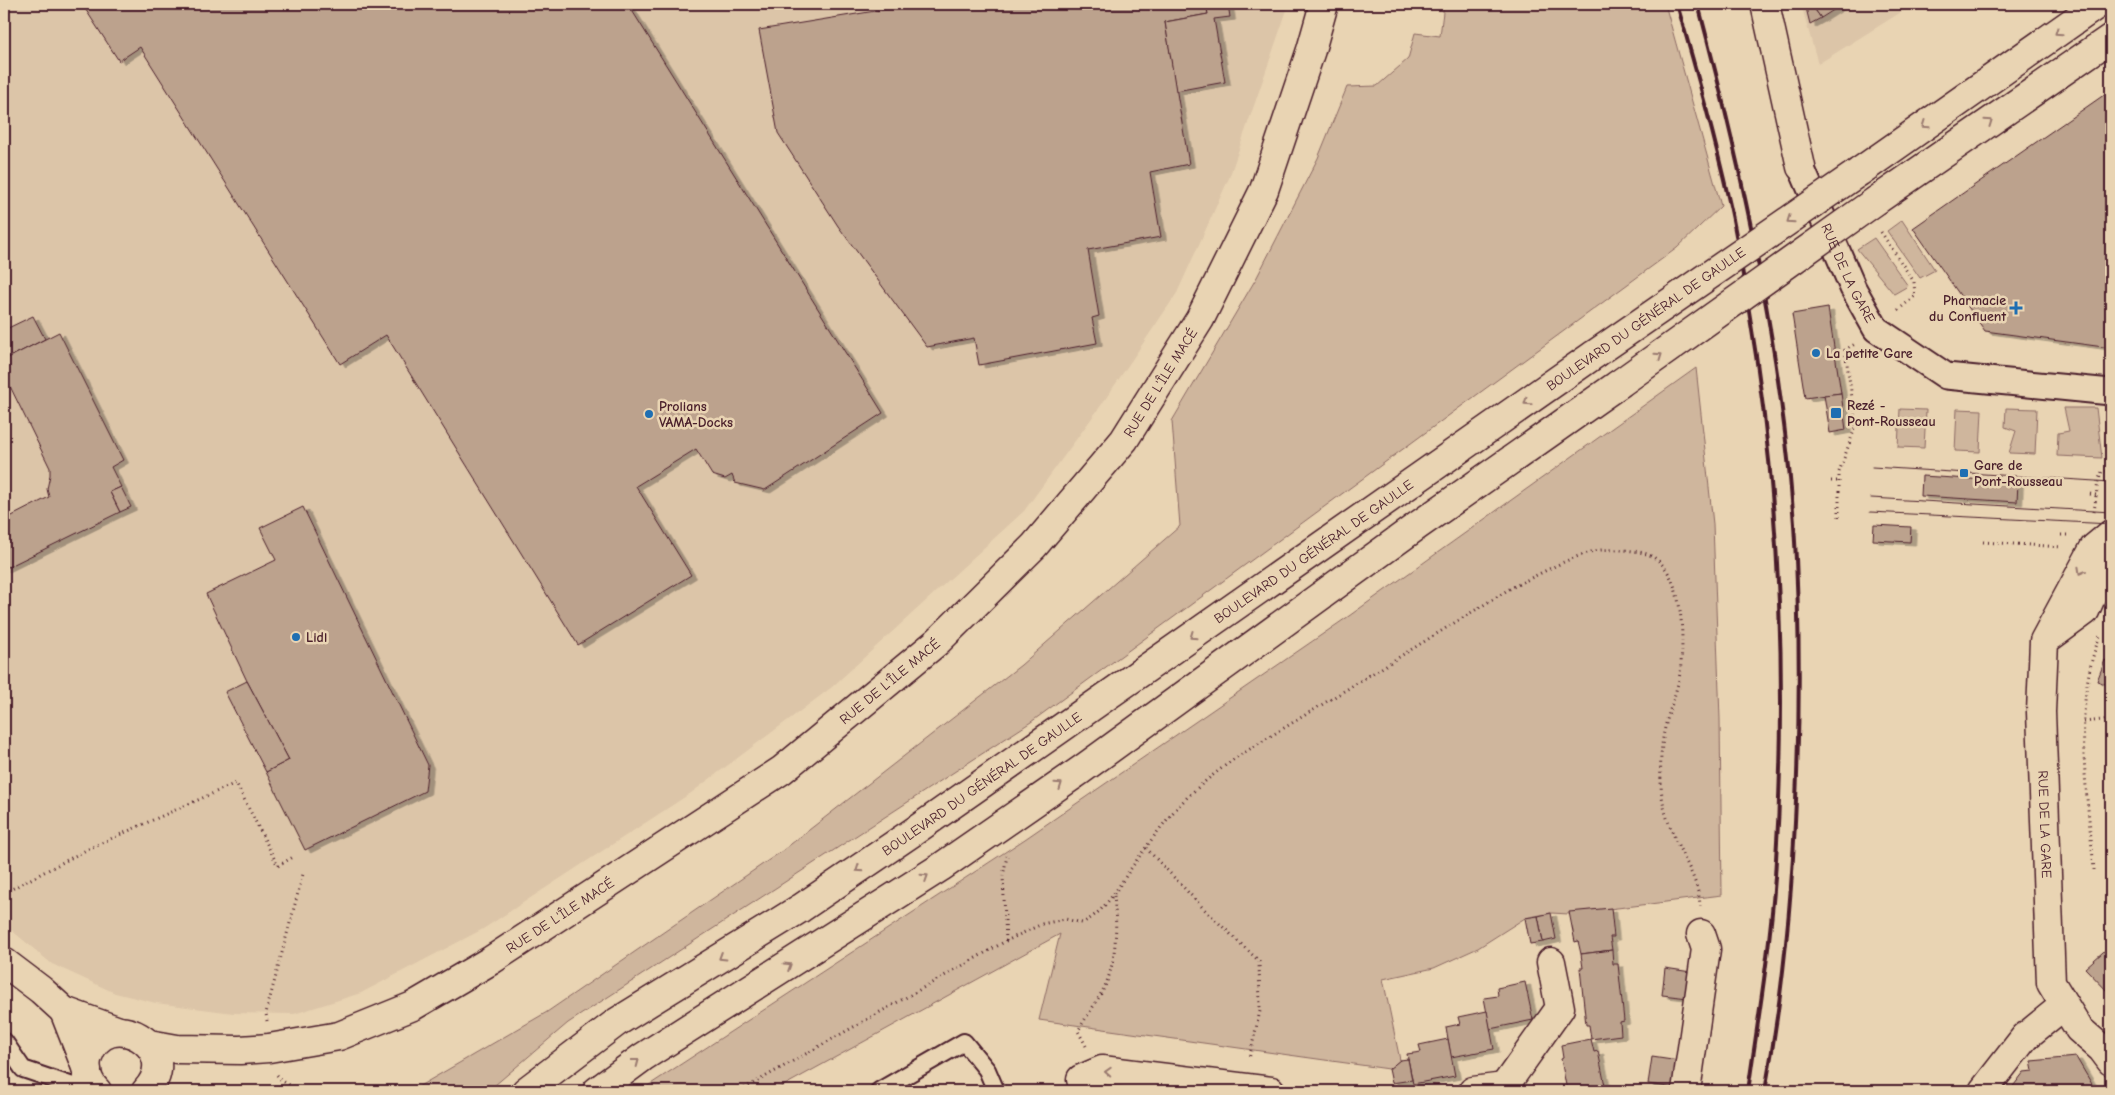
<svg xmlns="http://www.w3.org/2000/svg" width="2115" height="1095" viewBox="0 0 2115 1095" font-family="'Comic Neue',sans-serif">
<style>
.built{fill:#dcc5a8}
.green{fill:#cfb69d;stroke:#8c6a64}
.building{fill:#bca28d;stroke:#4a1f2b;filter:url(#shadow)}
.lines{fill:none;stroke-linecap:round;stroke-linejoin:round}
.service-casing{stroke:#4a1f2b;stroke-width:20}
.pedestrian-casing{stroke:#4a1f2b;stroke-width:29}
.minor-casing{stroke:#4a1f2b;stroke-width:31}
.tertiary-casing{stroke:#4a1f2b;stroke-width:31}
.secondary-casing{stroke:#4a1f2b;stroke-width:31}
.path{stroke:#4a1f2b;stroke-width:3;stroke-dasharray:1 4;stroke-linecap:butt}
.service{stroke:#e9d4b3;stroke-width:16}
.pedestrian{stroke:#e9d4b3;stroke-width:25}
.minor{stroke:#e9d4b3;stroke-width:28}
.tertiary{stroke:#e9d4b3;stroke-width:28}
.secondary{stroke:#e9d4b3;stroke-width:28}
.tram{stroke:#4a1f2b;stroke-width:1}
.rail{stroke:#4a1f2b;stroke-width:4}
.secondary-bridge-casing{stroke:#4a1f2b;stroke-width:31;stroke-linecap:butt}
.secondary-bridge{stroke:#e9d4b3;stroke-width:28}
.oneway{stroke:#9a7a6f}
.poi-dot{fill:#1f6fb2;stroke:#e9d4b3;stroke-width:2}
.labels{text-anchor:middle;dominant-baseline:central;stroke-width:5;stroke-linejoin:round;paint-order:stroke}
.street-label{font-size:14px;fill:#4a1f2b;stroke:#e9d4b3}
.poi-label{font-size:14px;font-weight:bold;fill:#4a1f2b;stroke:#e9d4b3;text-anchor:start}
</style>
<defs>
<filter id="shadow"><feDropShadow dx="5.5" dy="3" stdDeviation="0" flood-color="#0004"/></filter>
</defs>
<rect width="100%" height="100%" fill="#e9d4b3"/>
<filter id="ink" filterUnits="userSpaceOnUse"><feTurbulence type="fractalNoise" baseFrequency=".02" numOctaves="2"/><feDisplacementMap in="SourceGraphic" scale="10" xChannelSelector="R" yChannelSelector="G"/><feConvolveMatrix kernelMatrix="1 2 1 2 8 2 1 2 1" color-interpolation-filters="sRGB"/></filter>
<g filter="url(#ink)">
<!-- built -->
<g class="built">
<path d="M4,4H1289L1229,178L1177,293L1102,404L1024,511L832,687L691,793L483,929L361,993L294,1014L233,1013L156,1003L115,993L52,964L4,924Z"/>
<path d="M1801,4H1914L1818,64Z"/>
</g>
<!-- green -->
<g class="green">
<path d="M1444,4H1665L1721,206L1677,248L1031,722L568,1023L488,1091H411L547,1012L782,851L1021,665L1180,526L1172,421L1257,277L1318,158L1347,87L1377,86L1408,59L1415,33L1440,36Z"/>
<path d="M1902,220L1935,270L1920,278L1887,231Z"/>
<path d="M1874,238L1908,286L1894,294L1857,249Z"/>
<path d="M1696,368L1713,524L1720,719L1722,895L1569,914L1551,913L1525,918L1478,948L1434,968L1383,979L1400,1060L1389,1069L1039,1020L1060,934L774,1091H640L1025,839L1349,616Z"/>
<path d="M2006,408L2037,409L2035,454L2009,453L2016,431L2005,427Z"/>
<path d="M2064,408H2096L2102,458L2057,456L2058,433L2069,431Z"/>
<path d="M1900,409L1926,410L1924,448L1898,447Z"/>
<path d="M1957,409L1982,410L1980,452L1955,451Z"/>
</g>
<!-- building -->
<g class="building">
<path d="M82,4H628L883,413L765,490L735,483L732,475L725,479L712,475L696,449L636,486L691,575L578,645L386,335L340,364L140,47L119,61Z"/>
<path d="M918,4H1206L1208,14L1165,22L1189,164L1150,172L1161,237L1088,250L1099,316L1092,318L1097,343L979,365L974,338L927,347L838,226L778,133L759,30Z"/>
<path d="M1206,4H1228L1230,17L1214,19L1225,82L1176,91L1165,22L1208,14Z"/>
<path d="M1805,4H1811L1821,18L1810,24Z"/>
<path d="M1811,4H1843L1821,18Z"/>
<path d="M2111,90V348L1985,331L1913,228Z"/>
<path d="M1828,308L1841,393L1805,398L1792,314Z"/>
<path d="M33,316L45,339L4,360V330Z"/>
<path d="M59,332L123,460L111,467L121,487L110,492L120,512L4,569V520L49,497L47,489L50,475V468L4,374V360Z"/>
<path d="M1841,393L1846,430L1830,433L1824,395Z"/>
<path d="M1922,476L2018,482L2017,502L1921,496Z"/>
<path d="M121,487L131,507L120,512L110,492Z"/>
<path d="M303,507L428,765L425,791L305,850L266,772L289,760L247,681L206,594L276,560L260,528Z"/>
<path d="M1874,525L1911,527L1910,542L1873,540Z"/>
<path d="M2105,660L2111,663V686L2097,681Z"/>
<path d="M247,681L289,760L266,772L225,692Z"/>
<path d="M1611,908L1614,937H1610L1612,950L1581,954L1578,941L1575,942L1569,912Z"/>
<path d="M1551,913L1556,939L1543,942L1538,916Z"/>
<path d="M1538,916L1543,942L1530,944L1525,918Z"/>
<path d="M2111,945V995L2085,968Z"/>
<path d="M1612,950L1613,964H1618L1624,1021L1620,1022L1621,1035L1591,1039L1589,1025H1586L1580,968H1583L1581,954Z"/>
<path d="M1665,968L1691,972L1688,998L1662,995Z"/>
<path d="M1525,982L1533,1020L1490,1029L1484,998L1498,996L1497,988Z"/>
<path d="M1487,1011L1494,1049L1451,1057L1446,1027L1460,1024L1458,1017Z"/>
<path d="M1448,1039L1455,1076L1413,1084L1407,1054L1421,1052L1419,1045Z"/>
<path d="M1591,1039L1594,1052L1598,1051L1606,1091H1567L1561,1059L1563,1058L1561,1045Z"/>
<path d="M1652,1057L1679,1061L1675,1088L1648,1084Z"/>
<path d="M2076,1057L2096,1091H2013L2011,1089L2024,1072L2033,1071L2031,1061Z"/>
<path d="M1408,1059L1412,1080L1392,1083L1389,1069L1400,1060Z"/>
</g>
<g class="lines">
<!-- service casing -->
<g class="service-casing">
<g id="service">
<path d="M4,1041L23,1069L73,1086L91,1084"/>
<path d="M879,1091L964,1042L987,1070L996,1091"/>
</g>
</g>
<!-- pedestrian casing -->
<g class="pedestrian-casing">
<g id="pedestrian">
<path id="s1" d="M1801,167L1853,288L1876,329L1946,376L2111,392"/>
</g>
</g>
<!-- minor casing -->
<g class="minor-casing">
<g id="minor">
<path d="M1765,4L1801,167"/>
<path id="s2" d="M2111,534L2094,548L2044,641L2041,712L2051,983L2079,1029L2102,1049L2111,1061"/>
<path d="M2051,636L2085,611L2110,554L2111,546"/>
<path d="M4,962L41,990L64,1011L119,1031"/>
<path d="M64,1011L87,1070"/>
<path d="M1084,1091L1081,1079L1102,1070L1271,1091"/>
<path d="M1473,1091L1504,1087"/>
<path d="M1505,1091L1504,1087L1560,1008L1551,962"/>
<path d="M1686,1091L1706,949L1701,934"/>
<path d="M1983,1091L2025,1037L2063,1006"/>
</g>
</g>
<!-- tertiary casing -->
<g class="tertiary-casing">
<g id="tertiary">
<path id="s3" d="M149,1044L177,1049L240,1050L269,1048L339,1036L413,1006L490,961L782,770L937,642L1034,546L1124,440L1200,319L1264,190L1311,50L1324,4"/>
<path d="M97,1091C88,1082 84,1069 88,1056C107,1002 186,1048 146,1091"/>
</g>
</g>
<!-- secondary casing -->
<g class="secondary-casing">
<g id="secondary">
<path d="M1859,172L2098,4"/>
<path d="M1877,200L2111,38"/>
<path id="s4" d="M526,1091L617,1022L801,908L913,832L1595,354"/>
<path d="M597,1091L643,1057L941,867L1081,770L1417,526L1619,384"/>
</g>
</g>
<!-- path -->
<g class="path">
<path d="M1881,232L1914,282L1915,296L1897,311"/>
<path d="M1831,481H1839"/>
<path d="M2090,494L2096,495"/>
<path d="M2094,512L2098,481L2102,472L2111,471"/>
<path d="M1839,517V472L1856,425L1845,350L1855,344"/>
<path d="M2061,535H2068"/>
<path d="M1983,542L2062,547"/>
<path d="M2084,722L2111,719"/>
<path d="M1146,848L1204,909L1259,961L1260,1011L1249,1059"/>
<path d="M2094,870C2088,796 2071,707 2100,636"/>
<path d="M4,893L90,848L236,783L278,866L293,857"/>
<path d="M1006,941L1003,876L1007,856"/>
<path d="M267,1021L266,1013L303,874"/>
<path d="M1086,1046L1078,1031C1087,1015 1098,1001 1106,984C1117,957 1117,924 1114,896"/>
<path d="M277,1075L282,1081L301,1091"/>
<path d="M740,1091L1006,941L1042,924L1065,919L1082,923C1104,913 1116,890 1130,870C1141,854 1153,837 1166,821C1186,795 1211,776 1237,757L1511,588C1538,575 1565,559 1594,551C1604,549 1614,550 1624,550C1634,551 1645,552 1653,557C1685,576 1684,642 1680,673C1677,693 1668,712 1664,732C1661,748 1660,765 1661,781C1661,800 1666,818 1674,836C1683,859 1699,880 1700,906"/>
</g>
<!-- service -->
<use href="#service" class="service"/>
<!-- pedestrian -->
<use href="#pedestrian" class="pedestrian"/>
<!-- minor -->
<use href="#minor" class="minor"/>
<!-- tertiary -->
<use href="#tertiary" class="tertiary"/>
<!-- secondary -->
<use href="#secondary" class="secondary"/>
<!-- tram -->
<g class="tram">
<path d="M1872,467L2111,482"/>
<path d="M1871,498L2111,512"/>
<path d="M1870,512L2111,524"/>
</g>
<!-- rail -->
<g class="rail">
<path d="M1677,4C1696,69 1714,135 1729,201C1737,235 1742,270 1748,305C1780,493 1788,686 1775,877C1770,949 1758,1020 1748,1091"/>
<path d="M1698,4C1743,174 1781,348 1794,524C1800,616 1800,709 1796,800C1792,898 1783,995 1765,1091"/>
</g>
<!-- secondary-bridge casing -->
<g class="secondary-bridge-casing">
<g id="secondary-bridge">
<path d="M1595,354L1859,172"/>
<path d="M1619,384L1877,200"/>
</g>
</g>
<!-- secondary-bridge -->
<use href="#secondary-bridge" class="secondary-bridge"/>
</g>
<!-- one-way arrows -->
<defs><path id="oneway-chevron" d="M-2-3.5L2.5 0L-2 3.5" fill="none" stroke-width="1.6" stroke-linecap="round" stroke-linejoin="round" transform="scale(1.25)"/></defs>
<g class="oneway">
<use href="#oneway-chevron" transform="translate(2058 32) rotate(145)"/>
<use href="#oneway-chevron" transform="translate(1989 122) rotate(-35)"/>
<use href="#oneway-chevron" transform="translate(1925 125) rotate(145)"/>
<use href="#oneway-chevron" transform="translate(1790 220) rotate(145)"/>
<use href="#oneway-chevron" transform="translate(1659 356) rotate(-35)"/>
<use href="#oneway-chevron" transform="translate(1527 402) rotate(145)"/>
<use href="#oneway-chevron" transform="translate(2081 571) rotate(119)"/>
<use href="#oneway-chevron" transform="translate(1193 636) rotate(145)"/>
<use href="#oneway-chevron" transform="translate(1059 785) rotate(-35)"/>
<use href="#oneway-chevron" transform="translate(859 869) rotate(146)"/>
<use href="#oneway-chevron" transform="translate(925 877) rotate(-33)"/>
<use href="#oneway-chevron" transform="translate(722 957) rotate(148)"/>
<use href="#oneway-chevron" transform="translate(788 966) rotate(-32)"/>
<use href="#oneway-chevron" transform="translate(636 1062) rotate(-37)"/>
<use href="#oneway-chevron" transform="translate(1108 1072) rotate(-177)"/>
</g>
</g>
<!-- markers -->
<g class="poi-dot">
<path d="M2013.5 300.5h5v5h5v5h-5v5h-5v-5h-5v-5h5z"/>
<circle cx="1816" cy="353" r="5"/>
<rect x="1830" y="407" width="12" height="12" rx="2.5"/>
<circle cx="649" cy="414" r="5"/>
<rect x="1959" y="468" width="10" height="10" rx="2.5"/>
<circle cx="296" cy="637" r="5"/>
</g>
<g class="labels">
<!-- street labels -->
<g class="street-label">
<text stroke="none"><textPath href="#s1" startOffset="116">RUE DE LA GARE</textPath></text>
<text transform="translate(1646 319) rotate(-35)">BOULEVARD DU GÉNÉRAL DE GAULLE</text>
<text stroke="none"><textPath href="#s3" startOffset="1254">RUE DE L'ÎLE MACÉ</textPath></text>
<text stroke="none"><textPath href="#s4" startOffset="955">BOULEVARD DU GÉNÉRAL DE GAULLE</textPath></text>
<text stroke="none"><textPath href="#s3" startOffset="849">RUE DE L'ÎLE MACÉ</textPath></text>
<text stroke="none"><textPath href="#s4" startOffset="550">BOULEVARD DU GÉNÉRAL DE GAULLE</textPath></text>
<text stroke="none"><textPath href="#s2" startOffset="311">RUE DE LA GARE</textPath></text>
<text stroke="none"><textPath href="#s3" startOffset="444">RUE DE L'ÎLE MACÉ</textPath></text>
</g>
<!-- poi labels -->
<g class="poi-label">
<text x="2006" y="300" text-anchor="end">Pharmacie<tspan x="2006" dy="16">du Confluent</tspan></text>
<text x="1826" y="353">La petite Gare</text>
<text x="1847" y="405">Rezé -<tspan x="1847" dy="16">Pont-Rousseau</tspan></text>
<text x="659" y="406">Prolians<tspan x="659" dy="16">VAMA-Docks</tspan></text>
<text x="1974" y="465">Gare de<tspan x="1974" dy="16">Pont-Rousseau</tspan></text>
<text x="306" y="637">Lidl</text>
</g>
</g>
<!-- margin -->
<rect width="2115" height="1095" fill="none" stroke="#e9d4b3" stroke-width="20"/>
<rect x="10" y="10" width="2095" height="1075" fill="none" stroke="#4a1f2b" stroke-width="2" filter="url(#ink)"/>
</svg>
